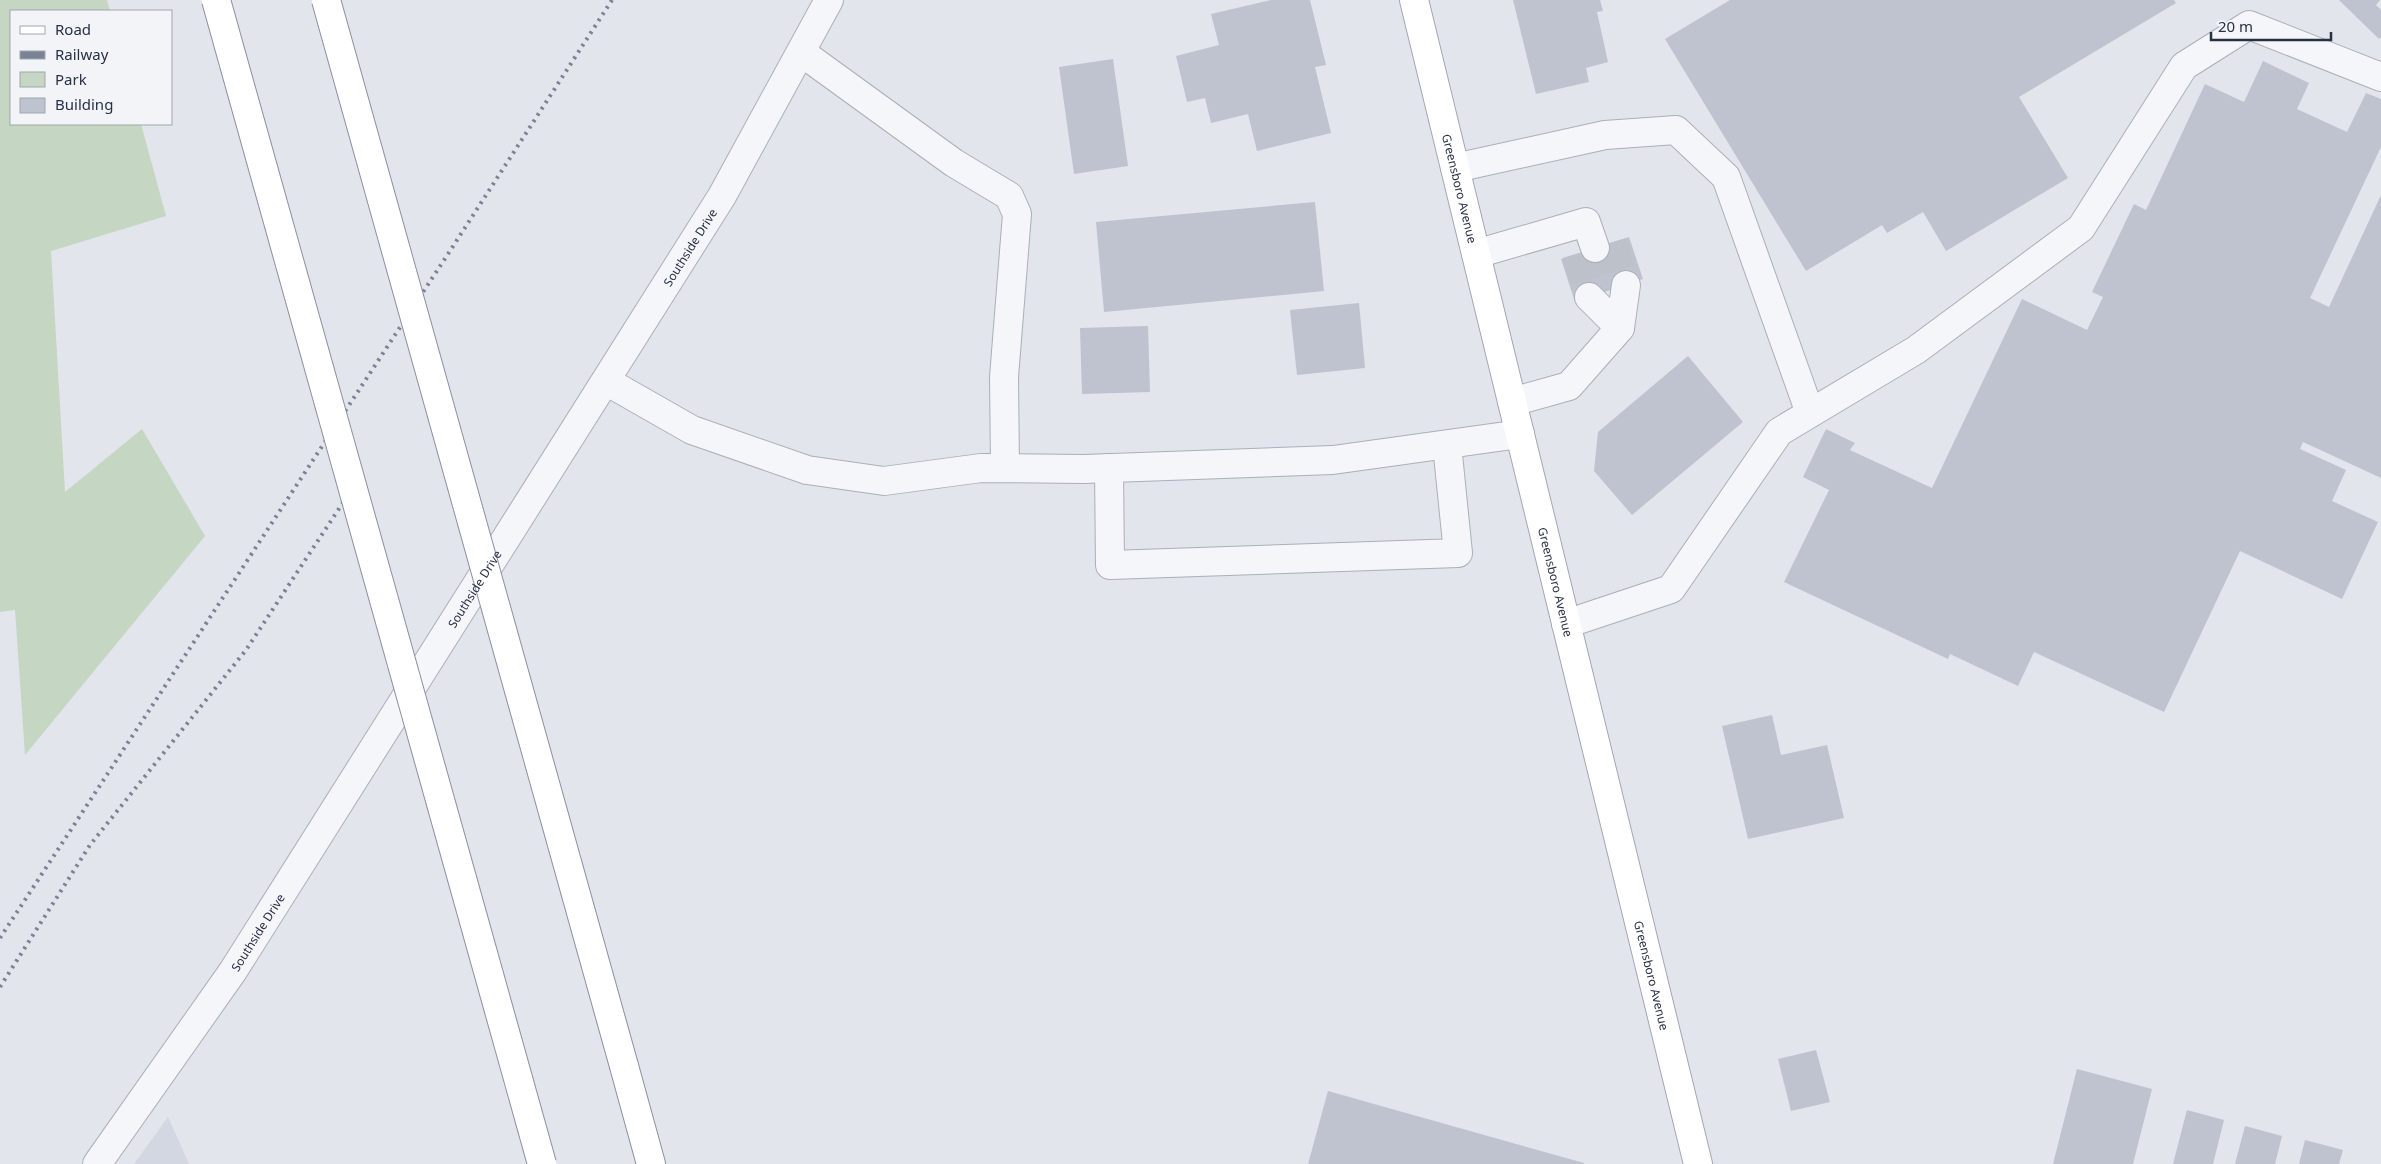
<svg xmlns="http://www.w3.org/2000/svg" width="2381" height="1164" viewBox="0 0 2381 1164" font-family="'Noto Sans',sans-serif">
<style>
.built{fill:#d3d7e1}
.green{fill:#c5d6c2}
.building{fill:#bec3cf}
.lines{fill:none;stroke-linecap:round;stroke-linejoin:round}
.minor-tunnel{stroke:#bdc1ca;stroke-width:28;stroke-dasharray:28 14;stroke-linecap:butt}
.minor-casing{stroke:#aaafb9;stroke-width:30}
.major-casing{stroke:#a0a7b8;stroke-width:30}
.highway-casing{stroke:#8890a3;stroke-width:30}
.minor{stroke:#f5f6f9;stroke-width:28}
.major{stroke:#fff;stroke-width:28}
.highway{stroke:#fff;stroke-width:28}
.rail{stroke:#7a8296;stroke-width:4;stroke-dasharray:2.5 5;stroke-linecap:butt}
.highway-bridge-casing{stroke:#8890a3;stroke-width:30;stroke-linecap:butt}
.highway-bridge{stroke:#fff;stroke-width:28}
.labels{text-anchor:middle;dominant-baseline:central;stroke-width:5;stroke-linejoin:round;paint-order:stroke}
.street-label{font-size:12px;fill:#283045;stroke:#f2f4f8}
</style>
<rect width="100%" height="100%" fill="#e2e5eb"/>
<!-- built -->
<path class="built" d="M168,1117L189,1164H134Z"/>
<!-- green -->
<path class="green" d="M0,0H107L110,11H11V124H141L166,216L51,251L65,492L142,429L205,536L25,755L15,610L0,612Z"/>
<!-- building -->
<g class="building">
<path d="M1271,0H1310L1326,65L1315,67L1331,133L1257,151L1248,114L1211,123L1205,98L1187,102L1176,56L1219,45L1211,14Z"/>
<path d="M1513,0H1600L1603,11L1597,12L1608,62L1586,68L1589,82L1536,94Z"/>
<path d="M1730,0H2174L2176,3L2019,97L2068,178L1946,251L1923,212L1887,233L1882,225L1806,271L1665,39Z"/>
<path d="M2339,0H2380L2376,5L2381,10V37L2379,39Z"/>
<path d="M1113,59L1128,166L1074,174L1059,67Z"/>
<path d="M2263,61L2309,83L2297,109L2347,132L2366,93L2381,99V147L2310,298L2329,307L2381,195V478L2303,442L2300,449L2346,470L2332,501L2378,522L2342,599L2240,551L2164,712L2034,652L2018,686L1950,654L1948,659L1784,582L1829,490L1803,477L1826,429L1855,443L1850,450L1932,488L2022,299L2087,330L2103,297L2092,292L2134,204L2146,210L2205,84L2244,102Z"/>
<path d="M1315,202L1324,291L1104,312L1096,222Z"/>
<path d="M1629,237L1643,279L1575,302L1561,259Z"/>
<path d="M1359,303L1365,368L1297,375L1290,310Z"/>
<path d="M1148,326L1150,392L1082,394L1080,328Z"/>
<path d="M1688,356L1743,422L1632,515L1594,471L1598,432Z"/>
<path d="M1772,715L1781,755L1827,745L1844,818L1748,839L1722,726Z"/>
<path d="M1816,1050L1830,1102L1791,1111L1778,1059Z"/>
<path d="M2077,1069L2152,1089L2133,1164H2053Z"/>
<path d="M1328,1091L1584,1163V1164H1308Z"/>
<path d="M2187,1110L2224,1120L2213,1164H2173Z"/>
<path d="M2245,1126L2282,1136L2275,1164H2235Z"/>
<path d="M2305,1140L2343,1150L2339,1164H2299Z"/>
</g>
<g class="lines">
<!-- minor-tunnel -->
<g class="minor-tunnel">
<path d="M1613,242L1626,285"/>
<path d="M1595,248L1606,291"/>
<path d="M1576,254L1589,297"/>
</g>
<!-- minor casing -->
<g class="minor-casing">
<g id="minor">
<path d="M801,52L954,163L1009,196L1017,214L1004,377L1005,468"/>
<path d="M1455,168L1605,135L1676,130L1726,177L1810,413"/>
<path d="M1476,254L1586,222L1595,248"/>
<path d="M1589,297L1620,328L1616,316"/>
<path d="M606,381L692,430L807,470L884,481L981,468L1084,469L1333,460L1520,434"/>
<path d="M1512,402L1569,386L1620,328L1626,285"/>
<path d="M1109,468L1110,565L1458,553L1447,445"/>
<path d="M1566,624L1671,589L1779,432L1916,350L2081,228L2184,66L2249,25L2381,77"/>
<path id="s1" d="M97,1164L233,971L722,196L829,0"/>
</g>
</g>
<!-- major casing -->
<g class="major-casing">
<g id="major">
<path id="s2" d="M1414,0L1698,1164"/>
</g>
</g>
<!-- highway casing -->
<g class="highway-casing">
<path id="highway" d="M624,1066L651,1164"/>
</g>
<!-- minor -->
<use href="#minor" class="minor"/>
<!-- major -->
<use href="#major" class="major"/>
<!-- highway -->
<use href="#highway" class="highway"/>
<!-- rail -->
<g class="rail">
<path d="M0,938L448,254L612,0"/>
<path d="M0,987L90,845L246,650L346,498"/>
</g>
<!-- highway-bridge casing -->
<g class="highway-bridge-casing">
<g id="highway-bridge">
<path d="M216,0L542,1164"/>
<path d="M326,0L624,1066"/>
</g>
</g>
<!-- highway-bridge -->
<use href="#highway-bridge" class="highway-bridge"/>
</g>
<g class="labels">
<!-- street labels -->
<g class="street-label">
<text stroke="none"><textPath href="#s2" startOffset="194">Greensboro Avenue</textPath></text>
<text stroke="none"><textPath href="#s1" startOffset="1092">Southside Drive</textPath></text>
<text stroke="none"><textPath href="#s2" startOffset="599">Greensboro Avenue</textPath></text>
<text stroke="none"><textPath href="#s1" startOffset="688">Southside Drive</textPath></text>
<text stroke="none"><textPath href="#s1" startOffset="282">Southside Drive</textPath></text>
<text stroke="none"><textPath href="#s2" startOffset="1004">Greensboro Avenue</textPath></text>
</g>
</g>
<!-- legend -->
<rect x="10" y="10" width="162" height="115" fill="#f2f4f8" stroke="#a1a6b0"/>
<rect x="20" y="26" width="25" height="8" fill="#ffffff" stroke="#a1a6b0"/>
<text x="55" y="35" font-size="15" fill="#283045">Road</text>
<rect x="20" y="51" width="25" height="8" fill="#7a8296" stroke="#a1a6b0"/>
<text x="55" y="60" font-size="15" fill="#283045">Railway</text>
<rect x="20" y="72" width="25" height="15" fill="#c5d6c2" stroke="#a1a6b0"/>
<text x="55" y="85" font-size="15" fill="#283045">Park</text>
<rect x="20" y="98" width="25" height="15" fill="#bec3cf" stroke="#a1a6b0"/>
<text x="55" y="110" font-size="15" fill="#283045">Building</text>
<!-- scale -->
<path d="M2211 32v8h120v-8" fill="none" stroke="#283045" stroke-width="2.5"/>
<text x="2218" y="32" font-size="15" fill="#283045" stroke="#f2f4f8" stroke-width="4" paint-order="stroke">20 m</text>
</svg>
